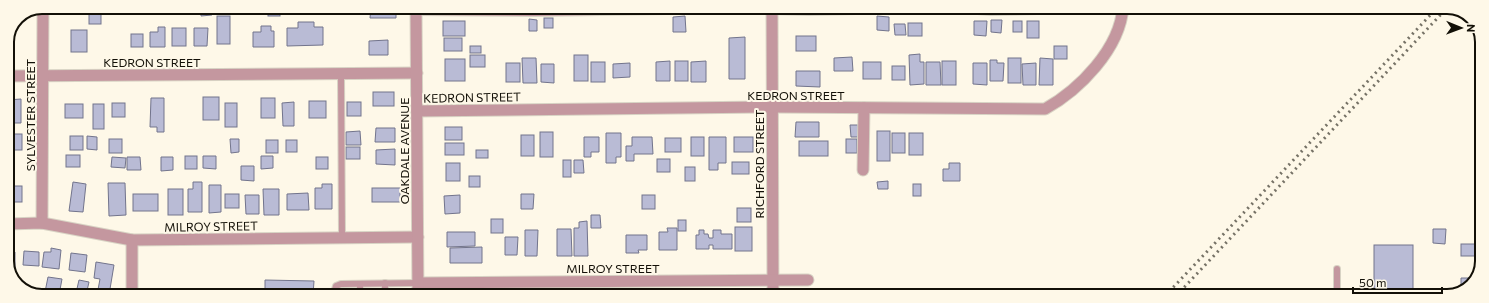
<svg xmlns="http://www.w3.org/2000/svg" width="1489" height="303" viewBox="0 0 1489 303" font-family="Commissioner,sans-serif">
<style>
.building{fill:#b9bbd5;stroke:#72748c}
.lines{fill:none;stroke-linecap:round;stroke-linejoin:round}
.service-casing{stroke:#d8d3c4;stroke-width:8}
.minor-casing{stroke:#d8d3c4;stroke-width:13}
.tertiary-casing{stroke:#d8d3c4;stroke-width:13}
.service{stroke:#c4979f;stroke-width:6}
.minor{stroke:#c4979f;stroke-width:11}
.tertiary{stroke:#c4979f;stroke-width:11}
.rail{stroke:#767266;stroke-width:3;stroke-dasharray:2 4;stroke-linecap:butt}
.labels{text-anchor:middle;dominant-baseline:central;stroke-width:4;stroke-linejoin:round;paint-order:stroke}
.street-label{font-size:12px;fill:#131007;stroke:#fef8e8}
.rim{fill:none;stroke:#131007;stroke-width:2}
</style>
<rect width="100%" height="100%" fill="#fef8e8"/>
<!-- building -->
<g class="building">
<rect x="182" y="7" width="8" height="7"/>
<path d="M201,7H212V15L201,16Z"/>
<rect x="268" y="7" width="12" height="9"/>
<rect x="333" y="7" width="13" height="7"/>
<path d="M371,7H396V18H370Z"/>
<rect x="89" y="14" width="12" height="10"/>
<rect x="217" y="16" width="13" height="28"/>
<path d="M685,16L686,32H673V17Z"/>
<path d="M877,16L889,17V31L877,30Z"/>
<rect x="544" y="18" width="9" height="10"/>
<path d="M529,19L537,20V31H529Z"/>
<path d="M991,20H1002L1001,33L991,32Z"/>
<rect x="443" y="21" width="22" height="15"/>
<path d="M974,21H987L986,36L974,35Z"/>
<rect x="1013" y="21" width="9" height="11"/>
<rect x="1027" y="21" width="12" height="17"/>
<path d="M298,22H314V27H323V45L287,46V28H298Z"/>
<rect x="908" y="23" width="14" height="13"/>
<path d="M894,24H905L906,35H895Z"/>
<path d="M261,26H271V31H274V47H253V32H261Z"/>
<path d="M158,27H165V47H150V32H158Z"/>
<rect x="172" y="28" width="14" height="18"/>
<path d="M194,28H208L207,46H194Z"/>
<rect x="71" y="30" width="16" height="22"/>
<rect x="131" y="34" width="12" height="13"/>
<rect x="796" y="36" width="20" height="15"/>
<path d="M745,37V79H729V38Z"/>
<rect x="444" y="38" width="18" height="13"/>
<path d="M388,40V55H369V41Z"/>
<rect x="470" y="46" width="11" height="7"/>
<rect x="1054" y="46" width="13" height="13"/>
<path d="M920,54V62H924V84L910,85L909,55Z"/>
<rect x="470" y="55" width="15" height="12"/>
<rect x="574" y="55" width="14" height="26"/>
<path d="M852,57L853,71H834V58Z"/>
<path d="M522,58H536L537,83H523Z"/>
<rect x="1008" y="58" width="13" height="25"/>
<path d="M1040,58L1053,59V85H1039Z"/>
<rect x="445" y="59" width="20" height="22"/>
<path d="M990,60H997V63H1004L1003,81H990Z"/>
<path d="M670,61V81H656V62Z"/>
<rect x="675" y="61" width="13" height="20"/>
<path d="M706,61V82H691V62Z"/>
<rect x="942" y="61" width="14" height="24"/>
<rect x="591" y="62" width="14" height="20"/>
<rect x="863" y="62" width="18" height="17"/>
<path d="M926,62H940L941,85H926Z"/>
<rect x="506" y="63" width="14" height="19"/>
<path d="M630,63V77L613,78V64Z"/>
<path d="M973,63H987V85L973,84Z"/>
<path d="M1036,63V85H1023L1022,64Z"/>
<path d="M541,64H554V83L541,82Z"/>
<rect x="892" y="66" width="13" height="14"/>
<path d="M796,71H820V87L796,86Z"/>
<rect x="373" y="92" width="21" height="14"/>
<rect x="203" y="97" width="16" height="23"/>
<path d="M151,98H164V132H157V127H150Z"/>
<rect x="261" y="98" width="14" height="20"/>
<path d="M21,99V123H7V100Z"/>
<rect x="309" y="101" width="17" height="17"/>
<path d="M294,102V126H283L282,103Z"/>
<rect x="347" y="102" width="14" height="14"/>
<rect x="112" y="103" width="13" height="14"/>
<rect x="225" y="103" width="12" height="24"/>
<rect x="65" y="104" width="18" height="14"/>
<rect x="93" y="104" width="11" height="25"/>
<path d="M796,122H819V137H795Z"/>
<path d="M850,125H858V137H851Z"/>
<rect x="445" y="127" width="17" height="13"/>
<path d="M376,128H395V142H375Z"/>
<path d="M360,131L361,145H346V132Z"/>
<rect x="877" y="131" width="13" height="30"/>
<rect x="540" y="132" width="13" height="25"/>
<path d="M606,133H621V157H616V163H606Z"/>
<rect x="892" y="133" width="13" height="20"/>
<rect x="909" y="133" width="14" height="22"/>
<rect x="7" y="134" width="15" height="16"/>
<rect x="521" y="135" width="13" height="21"/>
<rect x="70" y="136" width="13" height="14"/>
<path d="M87,136L97,137V150L87,149Z"/>
<path d="M584,137H599V152H591V157H584Z"/>
<path d="M632,137H652L653,154H634V161H626V146H632Z"/>
<rect x="691" y="137" width="13" height="19"/>
<path d="M709,137H726V163H718V170H709Z"/>
<rect x="734" y="137" width="19" height="15"/>
<rect x="665" y="138" width="16" height="14"/>
<rect x="109" y="139" width="13" height="14"/>
<path d="M230,139H239V152L231,153Z"/>
<rect x="846" y="139" width="11" height="14"/>
<rect x="266" y="140" width="12" height="13"/>
<rect x="286" y="140" width="11" height="12"/>
<rect x="799" y="141" width="29" height="15"/>
<rect x="445" y="143" width="19" height="12"/>
<rect x="346" y="147" width="14" height="12"/>
<path d="M395,149V165L376,164V150Z"/>
<rect x="476" y="150" width="12" height="8"/>
<rect x="66" y="155" width="14" height="12"/>
<rect x="185" y="156" width="12" height="13"/>
<path d="M203,156H216V169L203,168Z"/>
<path d="M261,156H273V168L261,169Z"/>
<path d="M112,157L126,158L125,168L111,167Z"/>
<path d="M127,157H140L141,170H127Z"/>
<path d="M161,157H173V170L161,171Z"/>
<rect x="316" y="157" width="12" height="12"/>
<rect x="657" y="159" width="13" height="13"/>
<rect x="563" y="160" width="8" height="17"/>
<path d="M574,160H583L584,173H574Z"/>
<rect x="732" y="162" width="17" height="12"/>
<rect x="446" y="163" width="14" height="18"/>
<path d="M949,163H960V181H943V169H949Z"/>
<path d="M241,166H254V181L241,180Z"/>
<rect x="685" y="167" width="10" height="14"/>
<rect x="469" y="176" width="11" height="11"/>
<path d="M888,181V189H878L877,182Z"/>
<path d="M73,182L86,184L83,212L69,211Z"/>
<path d="M193,182H202V212H188V189H193Z"/>
<path d="M108,183H125L126,215L109,216Z"/>
<path d="M322,184H332V209H315V188H322Z"/>
<rect x="913" y="184" width="8" height="12"/>
<path d="M209,185H221V212L209,213Z"/>
<rect x="8" y="186" width="14" height="16"/>
<rect x="372" y="188" width="28" height="14"/>
<rect x="168" y="189" width="15" height="26"/>
<path d="M263,189H279V215H264Z"/>
<path d="M308,193L309,210H287V194Z"/>
<rect x="133" y="194" width="25" height="17"/>
<rect x="225" y="194" width="14" height="14"/>
<path d="M521,194H534L533,209H521Z"/>
<path d="M245,195H259V214H246Z"/>
<path d="M460,195V213L445,214L444,196Z"/>
<rect x="642" y="195" width="13" height="14"/>
<rect x="737" y="208" width="14" height="14"/>
<path d="M591,215H600L601,228H591Z"/>
<rect x="491" y="219" width="12" height="14"/>
<rect x="678" y="220" width="8" height="11"/>
<path d="M587,221L588,256H574V228H579V222Z"/>
<rect x="735" y="227" width="17" height="24"/>
<path d="M667,228H677V250H659V232H668Z"/>
<path d="M557,229H571L572,256H557Z"/>
<path d="M1433,229H1446L1445,244L1433,243Z"/>
<path d="M525,230H538L537,256H525Z"/>
<path d="M699,230H704V234H708L709,238H713V230H721V234H732V249H713V245H709V249H696V235H699Z"/>
<path d="M447,232H475V246L447,247Z"/>
<path d="M626,235H647V250H638L639,253H626Z"/>
<path d="M505,237H518L517,255H505Z"/>
<rect x="1461" y="244" width="20" height="12"/>
<rect x="1374" y="245" width="39" height="51"/>
<path d="M482,247V263H450V248Z"/>
<path d="M51,248L61,250L59,269L42,267L44,252H51Z"/>
<path d="M24,251L39,252V266L23,265Z"/>
<path d="M7,252H15V268H8Z"/>
<path d="M71,253L87,255L85,272L69,270Z"/>
<path d="M96,262L114,265L109,295H97L100,279L94,278Z"/>
<path d="M12,275L18,276V286L16,284Z"/>
<path d="M48,277L62,279L59,295L45,292Z"/>
<path d="M1461,278H1476L1470,288L1461,290Z"/>
<path d="M79,280L89,282L86,295L76,293Z"/>
<path d="M265,280L314,281L313,295H265Z"/>
</g>
<g class="lines">
<!-- service casing -->
<g class="service-casing">
<g id="service">
<path d="M416,12L534,13L733,10L809,12L951,9L991,12L1123,9"/>
<path d="M341,74L342,238"/>
<path d="M333,296L336,286L341,284L418,283"/>
<path d="M360,296V284"/>
<path d="M385,296V283"/>
<path d="M1337,296V269"/>
</g>
</g>
<!-- minor casing -->
<g class="minor-casing">
<g id="minor">
<path d="M772,7L773,296"/>
<path d="M7,76L417,73"/>
<path d="M417,111L772,107L1045,109C1079,90 1120,49 1123,7"/>
<path d="M863,170L864,108"/>
<path d="M42,223L43,7"/>
<path d="M7,224L42,223L132,240L418,237"/>
<path d="M132,240V295"/>
<path d="M418,283L808,280"/>
</g>
</g>
<!-- tertiary casing -->
<g class="tertiary-casing">
<path id="tertiary" d="M416,7L418,296"/>
</g>
<!-- service -->
<use href="#service" class="service"/>
<!-- minor -->
<use href="#minor" class="minor"/>
<!-- tertiary -->
<use href="#tertiary" class="tertiary"/>
<!-- rail -->
<g class="rail">
<path d="M1165,296L1437,8"/>
<path d="M1176,296L1447,8"/>
</g>
</g>
<g class="labels">
<!-- street labels -->
<g class="street-label">
<text x="152" y="62">KEDRON STREET</text>
<text x="796" y="95">KEDRON STREET</text>
<text transform="translate(472 97) rotate(-1)">KEDRON STREET</text>
<text transform="translate(30 115) rotate(-90)">SYLVESTER STREET</text>
<text transform="translate(404 151) rotate(-90)">OAKDALE AVENUE</text>
<text transform="translate(759 164) rotate(-90)">RICHFORD STREET</text>
<text transform="translate(211 226) rotate(-1)">MILROY STREET</text>
<text x="613" y="268">MILROY STREET</text>
</g>
</g>
<!-- crop -->
<path d="M0 0H1489V303H0ZM42 14H1447A28 28 0 0 1 1475 42V261A28 28 0 0 1 1447 289H42A28 28 0 0 1 14 261V42A28 28 0 0 1 42 14Z" fill="#fef8e8" fill-rule="evenodd"/>
<path class="rim" d="M42 14H1447A28 28 0 0 1 1475 42V261A28 28 0 0 1 1447 289H42A28 28 0 0 1 14 261V42A28 28 0 0 1 42 14Z"/>
<!-- north arrow -->
<g transform="translate(1461 28) rotate(91)" stroke="#fef8e8" stroke-width="3" paint-order="stroke">
<path d="M0-3L7 15L0 10L-7 15Z" fill="#131007"/>
<text y="-6" font-size="11" font-weight="bold" text-anchor="middle" fill="#131007">N</text>
</g>
<!-- scale -->
<path d="M1353 287v6h89v-6" fill="none" stroke="#131007" stroke-width="2"/>
<text x="1359" y="287" font-size="12" fill="#131007" stroke="#fef8e8" stroke-width="3" paint-order="stroke">50 m</text>
</svg>
